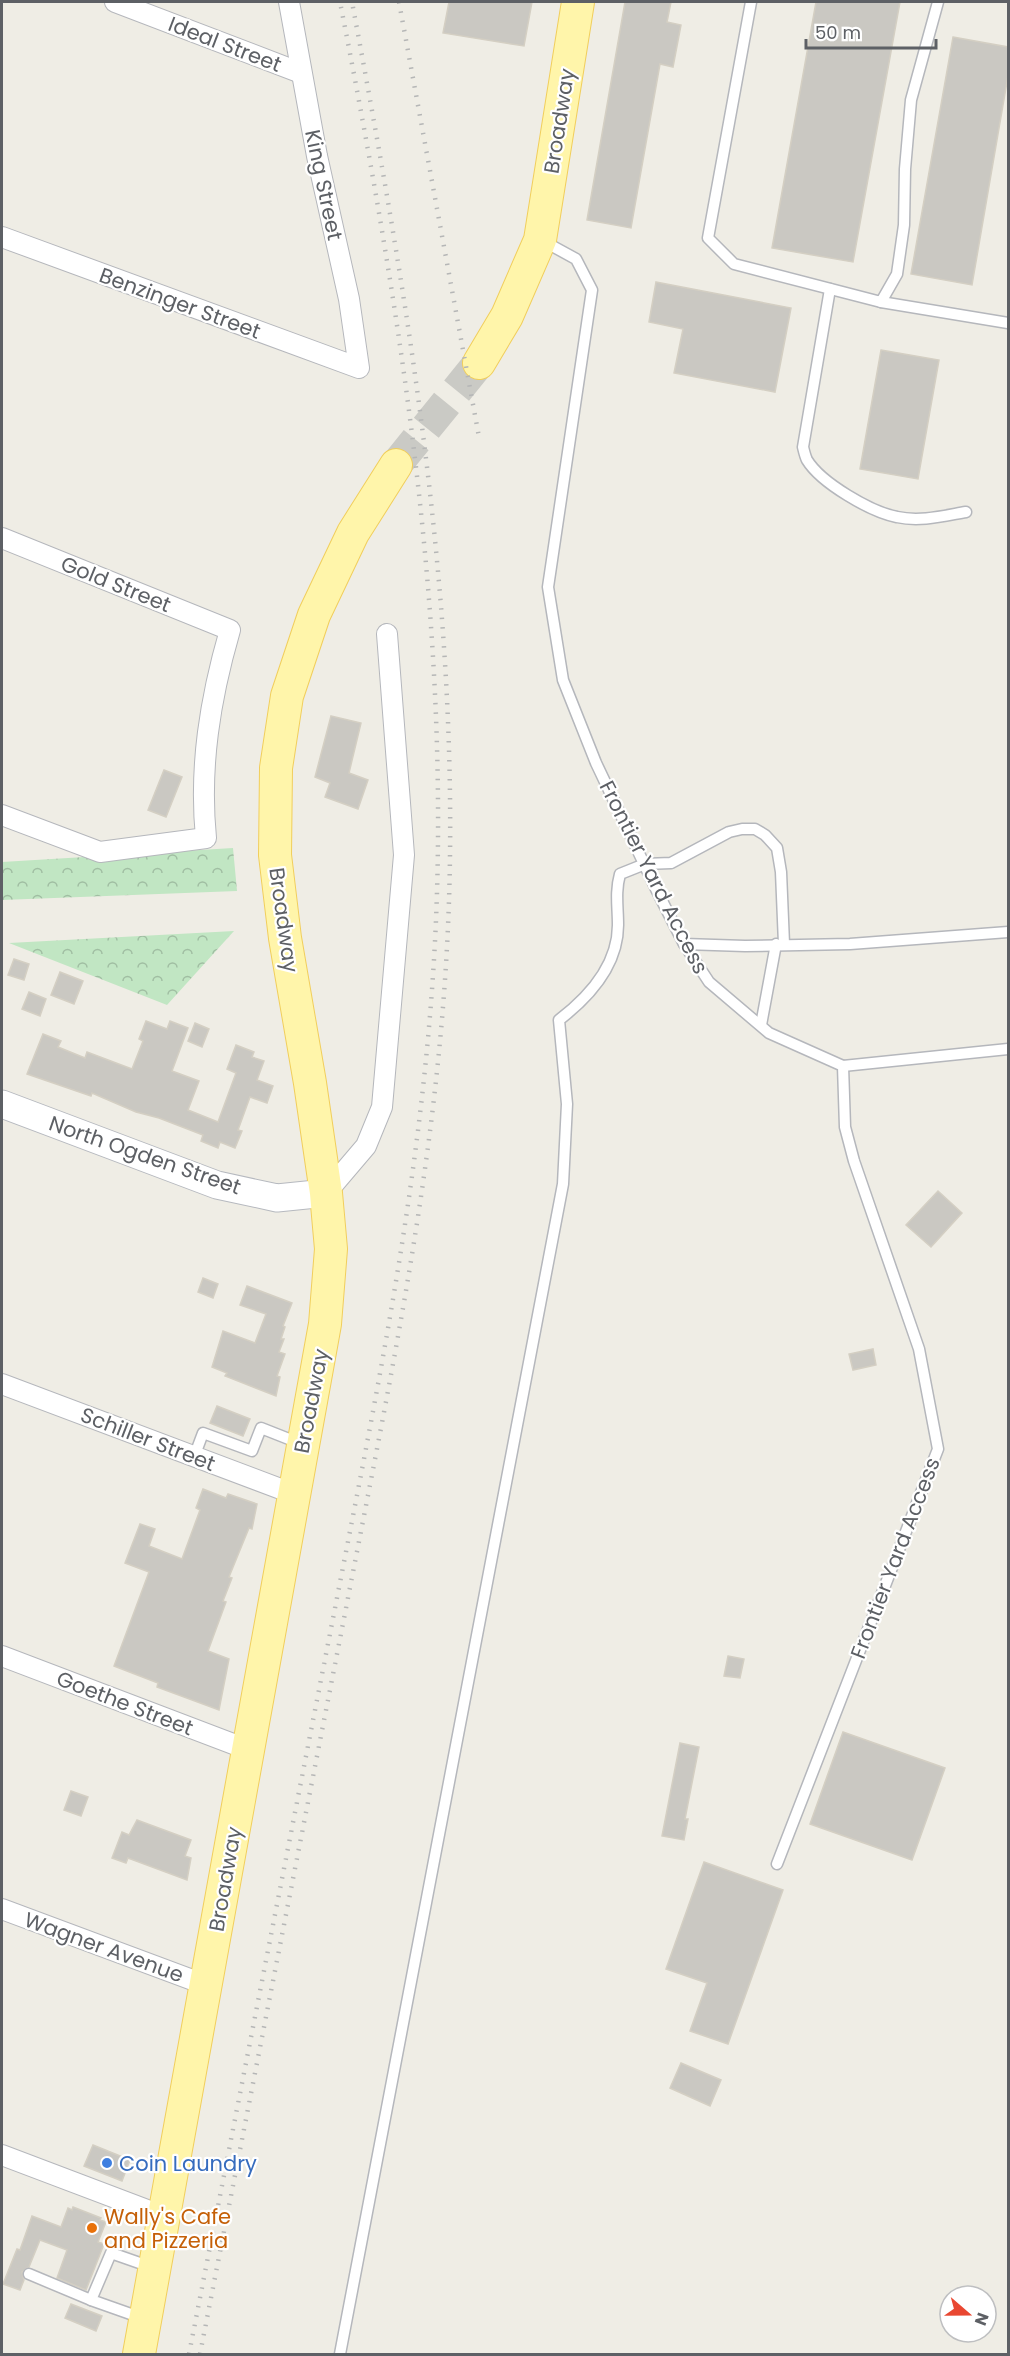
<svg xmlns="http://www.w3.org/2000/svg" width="1010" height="2356" viewBox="0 0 1010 2356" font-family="Poppins,sans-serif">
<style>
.forest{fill:url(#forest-crowns)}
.building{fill:#cac8c2;stroke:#d4cfc3;stroke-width:1.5}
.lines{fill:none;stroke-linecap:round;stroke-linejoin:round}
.primary-tunnel{stroke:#cacac5;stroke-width:32;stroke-dasharray:32 16;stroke-linecap:butt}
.lane-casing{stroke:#b5b7bc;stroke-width:13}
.street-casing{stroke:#b5b7bc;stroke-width:22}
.secondary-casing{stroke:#b6b9bf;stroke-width:29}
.primary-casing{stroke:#f1ce5c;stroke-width:34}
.lane{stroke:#fff;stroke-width:10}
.street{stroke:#fff;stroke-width:20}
.secondary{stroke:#fff;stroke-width:27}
.primary{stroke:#fff5aa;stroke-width:32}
.rail{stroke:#b5b6b6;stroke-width:4.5;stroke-dasharray:1.5 8;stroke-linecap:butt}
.shop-dot{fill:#3f7fe0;stroke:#fff;stroke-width:2}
.food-dot{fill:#e8710a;stroke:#fff;stroke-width:2}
.labels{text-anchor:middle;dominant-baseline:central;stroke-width:4.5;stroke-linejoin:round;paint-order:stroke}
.street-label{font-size:21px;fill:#5d6065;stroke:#fff}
.shop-label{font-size:21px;fill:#366cbe;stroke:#fff;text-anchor:start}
.food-label{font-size:21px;fill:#c56008;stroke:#fff;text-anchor:start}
</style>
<defs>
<pattern id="forest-crowns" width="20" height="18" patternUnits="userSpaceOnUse" patternTransform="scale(1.5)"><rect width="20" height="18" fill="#c1e6c3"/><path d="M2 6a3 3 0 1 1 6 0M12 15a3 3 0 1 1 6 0" fill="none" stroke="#a0bea2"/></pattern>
</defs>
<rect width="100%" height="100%" fill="#efede5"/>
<!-- forest -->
<g class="forest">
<path d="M233,848L237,891L2,900V862Z"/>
<path d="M234,931L167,1005L9,943Z"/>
</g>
<!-- building -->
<g class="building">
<path d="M449,2H532L524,46L443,33Z"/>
<path d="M625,2H671L667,22L681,25L673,67L660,64L631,228L587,220Z"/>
<path d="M816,2H900L853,262L772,248Z"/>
<path d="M953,37L1008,47V76L972,285L911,274Z"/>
<path d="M656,282L791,308L775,392L674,373L683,329L649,322Z"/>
<path d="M881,350L939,360L918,479L860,469Z"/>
<path d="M331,716L361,723L349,773L368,780L358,809L325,797L330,783L315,777Z"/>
<path d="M164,770L182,777L166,817L148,810Z"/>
<path d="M14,959L29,964L24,980L8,975Z"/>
<path d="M60,972L83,981L74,1004L51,995Z"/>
<path d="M29,992L46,999L40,1016L22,1009Z"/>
<path d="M146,1021L167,1029L170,1021L188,1028L172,1071L199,1081L188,1110L218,1122L236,1073L227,1069L236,1045L254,1052L252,1057L264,1061L257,1080L273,1086L267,1103L250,1097L238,1130L242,1131L235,1148L220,1142L218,1148L201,1141L203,1135L159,1118L136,1112L92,1093L91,1096L27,1074L43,1034L61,1041L58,1047L85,1058L87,1052L132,1069L143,1041L139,1039Z"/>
<path d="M195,1023L209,1029L202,1047L188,1041Z"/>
<path d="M938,1191L962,1213L931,1247L906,1225Z"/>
<path d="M203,1278L218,1284L213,1298L198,1292Z"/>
<path d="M247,1286L292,1303L283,1326L285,1327L281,1339H284L279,1352L285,1354L277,1376L280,1377L276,1396L225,1376L227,1373L212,1367L223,1331L255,1343L266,1314L240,1305Z"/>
<path d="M873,1349L876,1365L853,1370L849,1354Z"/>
<path d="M217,1406L250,1419L243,1436L210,1423Z"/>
<path d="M203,1489L226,1498L228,1494L257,1504L252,1529L249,1528L229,1577L232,1578L223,1601L226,1602L208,1651L229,1659L219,1710L157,1687L158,1683L114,1666L149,1572L125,1563L140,1524L155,1529L149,1546L182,1559L200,1510L196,1508Z"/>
<path d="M728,1656L744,1659L740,1678L724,1676Z"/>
<path d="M843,1732L945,1768L912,1860L810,1824Z"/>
<path d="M680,1743L699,1747L685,1819H688L684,1840L662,1836Z"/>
<path d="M71,1791L88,1797L81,1816L64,1810Z"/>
<path d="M137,1820L191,1840L185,1856L191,1858L187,1880L128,1858L126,1863L112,1858L122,1832L129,1835Z"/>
<path d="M704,1862L783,1890L728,2044L690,2031L707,1983L666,1969Z"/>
<path d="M681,2063L721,2080L710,2106L670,2088Z"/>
<path d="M93,2145L130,2160L122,2181L84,2166Z"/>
<path d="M73,2207L101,2218L100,2220L106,2222L98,2242L104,2244L86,2290L57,2278L67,2250L40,2240L29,2267L22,2272L24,2280L20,2290L3,2284L17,2249L20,2250L32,2216L61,2227L68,2208L72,2210Z"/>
<path d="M71,2304L102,2316L96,2331L65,2318Z"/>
</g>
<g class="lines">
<!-- primary-tunnel -->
<path class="primary-tunnel" d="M396,465L479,363"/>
<!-- lane casing -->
<g class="lane-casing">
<g id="lane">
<path d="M751,2L708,238L734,264L881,302L897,274L904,225L905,169L911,100L938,2"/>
<path d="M543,241L576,259L592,290L548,587L563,680L596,763L656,889L684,944L709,982L769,1033L843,1066L845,1127L854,1161L919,1349L938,1449L777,1864"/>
<path d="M830,289L803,447C804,451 805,456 807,460C821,483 871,512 897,517C920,522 943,516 966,512"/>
<path d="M881,302L1008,323"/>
<path d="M684,944L745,946L850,944L1008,932"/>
<path d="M761,1025L776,944"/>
<path d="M843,1066L1008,1049"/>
<path d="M194,1457L203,1433L252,1451L261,1428L299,1443"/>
<path d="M29,2274L91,2300"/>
<path d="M142,2318L91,2300L111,2253L151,2267"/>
<path d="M340,2354L563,1184L567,1104L559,1020C589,997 618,965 618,925C618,907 615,892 620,874L645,864L671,863L729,832L742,829H755L765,835L777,848L781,872L784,944"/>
</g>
</g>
<!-- street casing -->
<g class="street-casing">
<g id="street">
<path d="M115,2L301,73"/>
<path d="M2,237L359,368L349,299L317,156L289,2"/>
<path d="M2,538L230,630C210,699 199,767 206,838L100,852L2,815"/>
<path d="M326,1193L366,1146L382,1107L404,855L387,634"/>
<path d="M2,1384L294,1494"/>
<path d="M2,1656L249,1750"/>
<path d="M2,1909L206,1985"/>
<path d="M2,2155L163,2216"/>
</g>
</g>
<!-- secondary casing -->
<g class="secondary-casing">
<path id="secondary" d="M2,1104L217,1185L277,1198L326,1193"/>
</g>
<!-- primary casing -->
<g class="primary-casing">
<g id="primary">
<path d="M479,363L507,316L540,240L578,2"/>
<path d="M139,2354L325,1324L331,1249L326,1193L310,1083L285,938L275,855L276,768L287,696L314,615L353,533L396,465"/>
</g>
</g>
<!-- lane -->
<use href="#lane" class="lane"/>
<!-- street -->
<use href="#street" class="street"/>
<!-- secondary -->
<use href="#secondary" class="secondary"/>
<!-- primary -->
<use href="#primary" class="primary"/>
<!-- rail -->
<g class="rail">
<path d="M399,2L479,437"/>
<path d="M189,2354C238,2104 287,1853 336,1603C382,1367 430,1133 437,892C446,595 397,292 340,2"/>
<path d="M200,2354C249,2104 298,1853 347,1603C388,1391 433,1179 446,964C466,643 411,317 352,2"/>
</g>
</g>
<!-- markers -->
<circle class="shop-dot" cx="107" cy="2163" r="6"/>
<circle class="food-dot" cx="92" cy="2228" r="6"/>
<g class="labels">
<!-- street labels -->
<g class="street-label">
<text transform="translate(225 44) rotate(21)">Ideal Street</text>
<text transform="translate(559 121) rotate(-81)">Broadway</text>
<text transform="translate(324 185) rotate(78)">King Street</text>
<text transform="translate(180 303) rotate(20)">Benzinger Street</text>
<text transform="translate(116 584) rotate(22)">Gold Street</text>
<text transform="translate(654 877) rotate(63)">Frontier Yard Access</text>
<text transform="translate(284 920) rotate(82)">Broadway</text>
<text transform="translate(145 1155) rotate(19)">North Ogden Street</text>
<text transform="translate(311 1401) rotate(-79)">Broadway</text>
<text transform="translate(148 1439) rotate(21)">Schiller Street</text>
<text transform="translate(895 1558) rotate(-69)">Frontier Yard Access</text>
<text transform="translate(125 1703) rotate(21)">Goethe Street</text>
<text transform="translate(225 1879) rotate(-80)">Broadway</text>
<text transform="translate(104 1947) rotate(20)">Wagner Avenue</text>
</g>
<!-- shop labels -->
<g class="shop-label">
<text x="119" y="2163">Coin Laundry</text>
</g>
<!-- food labels -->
<g class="food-label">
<text x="104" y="2216">Wally's Cafe<tspan x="104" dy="24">and Pizzeria</tspan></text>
</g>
</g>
<!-- border -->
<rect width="1010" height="2356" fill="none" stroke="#5d6065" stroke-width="6"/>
<!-- north arrow -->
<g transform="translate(968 2314) rotate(110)"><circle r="28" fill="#ffffff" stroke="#bebfc1" stroke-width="1.5"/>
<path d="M0-4.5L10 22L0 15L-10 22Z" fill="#e94731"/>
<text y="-9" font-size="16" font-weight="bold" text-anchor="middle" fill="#5d6065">N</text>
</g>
<!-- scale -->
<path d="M806 39v9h130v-9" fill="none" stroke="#5d6065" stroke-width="3"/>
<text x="815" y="39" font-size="18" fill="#5d6065" stroke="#ffffff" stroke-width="4.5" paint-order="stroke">50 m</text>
</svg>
